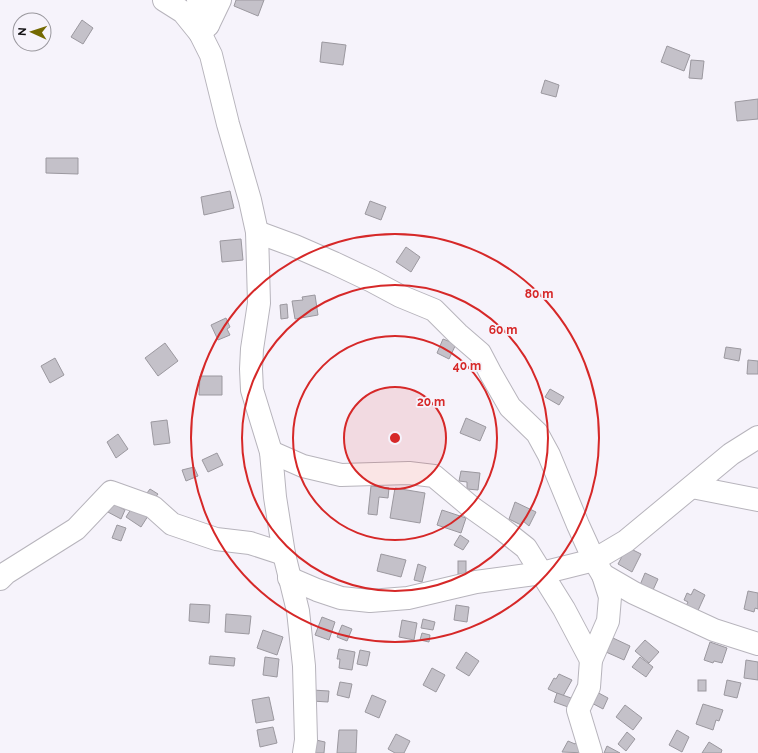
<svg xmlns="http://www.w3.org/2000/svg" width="758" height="753" viewBox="0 0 758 753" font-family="Raleway,sans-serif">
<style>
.building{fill:#c4c1c9;stroke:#9b989f}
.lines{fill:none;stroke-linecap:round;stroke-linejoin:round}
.minor-casing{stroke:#b7b4bc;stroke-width:24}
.minor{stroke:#fff;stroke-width:22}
.ring{fill:none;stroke:#d62828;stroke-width:2}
.centre{fill:#d62828;stroke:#f6f3fb;stroke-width:2}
.ring-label{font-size:12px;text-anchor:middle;font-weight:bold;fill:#d62828;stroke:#f6f3fb;stroke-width:3.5;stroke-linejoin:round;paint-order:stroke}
</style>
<rect width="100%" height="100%" fill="#f6f3fb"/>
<!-- building -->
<g class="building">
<path d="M236,0H264L258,16L234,6Z"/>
<path d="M82,20L93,28L83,44L71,37Z"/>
<path d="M322,42L346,45L343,65L320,62Z"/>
<path d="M667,46L690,55L684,71L661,62Z"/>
<path d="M691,60L704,61L702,79L689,78Z"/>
<path d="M545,80L559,85L556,97L541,93Z"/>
<path d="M758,99V119L737,121L735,102Z"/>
<path d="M46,158H78V174L46,173Z"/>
<path d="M230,191L234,208L204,215L201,197Z"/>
<path d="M370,201L386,207L381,220L365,214Z"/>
<path d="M241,239L243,260L222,262L220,241Z"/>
<path d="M406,247L420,257L411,272L396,262Z"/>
<path d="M315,295L318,315L295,319L292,301L303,300L302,297Z"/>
<path d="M287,304L288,318L281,319L280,305Z"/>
<path d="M226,318L230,327L227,329L230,335L218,340L211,325Z"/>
<path d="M443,339L456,344L449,359L437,353Z"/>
<path d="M165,343L178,361L158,376L145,358Z"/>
<path d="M726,347L741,349L739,361L724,358Z"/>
<path d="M55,358L64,375L50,383L41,366Z"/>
<path d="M748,360L758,361V374H747Z"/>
<path d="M200,376H222V395H199Z"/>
<path d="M550,389L564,397L559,405L545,397Z"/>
<path d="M466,418L486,427L480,441L460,433Z"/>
<path d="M167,420L170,443L154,445L151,422Z"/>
<path d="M118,434L128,449L116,458L107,442Z"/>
<path d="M217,453L223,465L208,472L202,460Z"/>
<path d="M194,467L198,476L186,481L182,470Z"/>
<path d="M461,471L480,473L478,490L467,489V482L459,481Z"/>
<path d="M371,486L389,488L388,498L379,497L377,515L368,514Z"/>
<path d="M395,488L425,493L420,523L390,518Z"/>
<path d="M150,489L158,494L151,503L144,497Z"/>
<path d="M110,502L125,510L121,519L106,511Z"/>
<path d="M515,502L536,512L529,526L523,521L521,525L509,519Z"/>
<path d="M133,506L148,516L141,527L126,517Z"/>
<path d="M442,510L466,518L461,533L437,525Z"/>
<path d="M117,525L126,528L121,541L112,538Z"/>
<path d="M460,535L469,541L463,550L454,545Z"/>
<path d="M627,547L641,554L632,572L618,564Z"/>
<path d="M381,554L406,560L401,577L377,571Z"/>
<rect x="458" y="561" width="8" height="13"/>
<path d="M418,564L426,567L422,582L414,580Z"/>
<path d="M645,573L658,579L653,590L640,585Z"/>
<path d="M694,589L705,595L696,615L684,610L688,602L684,600L687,593L691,595Z"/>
<path d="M748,591L758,593V609L755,608L754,612L744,609Z"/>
<path d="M190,604L210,605L209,623L189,621Z"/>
<path d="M456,605L469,607L467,622L454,620Z"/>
<path d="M226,614L251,616L249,634L225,632Z"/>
<path d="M322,617L335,622L329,640L315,635Z"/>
<path d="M423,619L435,622L433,630L421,628Z"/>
<path d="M402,620L417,623L414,640L399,637Z"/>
<path d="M342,625L352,629L347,641L337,637Z"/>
<path d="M263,630L283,637L277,655L257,648Z"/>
<path d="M422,633L430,635L429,642L420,640Z"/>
<path d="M613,638L630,646L624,660L606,652Z"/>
<path d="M645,640L659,652L649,663L635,651Z"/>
<path d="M710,642L727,648L722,663L714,661L713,663L704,660Z"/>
<path d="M339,649L355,652L352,670L339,668L340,659H337Z"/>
<path d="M360,650L370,652L367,666L357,664Z"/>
<path d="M466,652L479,661L469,676L456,668Z"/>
<path d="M210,656L235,658L234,666L209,664Z"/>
<path d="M265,657L279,659L277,677L263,675Z"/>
<path d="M640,657L653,667L646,677L632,667Z"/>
<path d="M746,660L758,662V680L744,678Z"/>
<path d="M432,668L445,675L436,692L423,685Z"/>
<path d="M559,674L572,680L563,696L548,689L554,678L556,679Z"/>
<rect x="698" y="680" width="8" height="11"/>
<path d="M727,680L741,683L737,698L724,695Z"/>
<path d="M340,682L352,684L349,698L337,695Z"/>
<path d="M312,690L329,691L328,702L312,701Z"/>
<path d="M593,690L608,698L603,709L588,701Z"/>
<path d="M557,693L571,698L568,707L554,702Z"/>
<path d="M372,695L386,701L379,718L365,712Z"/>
<path d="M269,697L274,720L256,723L252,700Z"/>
<path d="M703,704L723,710L719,721L716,720L713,730L696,724Z"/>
<path d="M625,705L642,718L633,730L616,717Z"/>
<path d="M273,727L277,743L260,747L257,730Z"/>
<path d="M339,730H357L356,753H337Z"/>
<path d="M677,730L689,737L682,752L669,745Z"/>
<path d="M627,732L635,739L626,751L618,744Z"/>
<path d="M396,734L410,741L404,753H395L388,749Z"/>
<path d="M316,740L325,742L324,753H314Z"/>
<path d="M568,741L575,744V743L583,748L586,753L562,752Z"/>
<path d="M709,742L722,750L721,753H702Z"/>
<path d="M607,746L620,753H604Z"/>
</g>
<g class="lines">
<!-- minor casing -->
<g class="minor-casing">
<g id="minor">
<path d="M164,0L183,12L200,33L211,55L228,124L250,200L257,232L259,303L252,349L251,369L252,390L271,452L275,497L284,554L298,611L304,666L306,740L304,753"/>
<path d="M198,0L208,25"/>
<path d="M200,33L208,25L220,0"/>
<path d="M257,232L295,246L334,263L372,281L400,296L434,310L458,334L480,353L491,374L510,407L537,433L549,455L578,525L594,560L603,575L634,593L714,630L758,644"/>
<path d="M271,452L303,466L341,475L409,473L434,476L471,507L502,529L526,548L564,609L591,660"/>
<path d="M692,487L758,500"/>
<path d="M289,578L317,590L341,598L370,601L408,598L476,582L542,573L594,560L626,541L731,454L758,437"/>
<path d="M0,579L6,573L76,529L111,492L153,507L172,524L216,539L250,543L284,554"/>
<path d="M591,753L578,710L589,687L591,660L608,621L610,597L603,575"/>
</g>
</g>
<!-- minor -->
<use href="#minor" class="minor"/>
</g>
<!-- distance rings -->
<circle cx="395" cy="438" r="51" fill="#d62828" fill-opacity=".12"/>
<g class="ring">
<circle cx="395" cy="438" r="51"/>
<circle cx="395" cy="438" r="102"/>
<circle cx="395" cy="438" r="153"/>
<circle cx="395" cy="438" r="204"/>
</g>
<circle cx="395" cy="438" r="6" class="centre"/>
<g class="ring-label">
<text x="539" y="298">80 m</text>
<text x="503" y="334">60 m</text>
<text x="467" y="370">40 m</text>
<text x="431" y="406">20 m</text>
</g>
<!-- north arrow -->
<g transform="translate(32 32) rotate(273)"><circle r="19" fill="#f6f3fb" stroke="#9a989e"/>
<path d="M0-3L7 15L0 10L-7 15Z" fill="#746901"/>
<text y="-6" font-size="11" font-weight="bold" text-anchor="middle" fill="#111012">N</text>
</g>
</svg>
